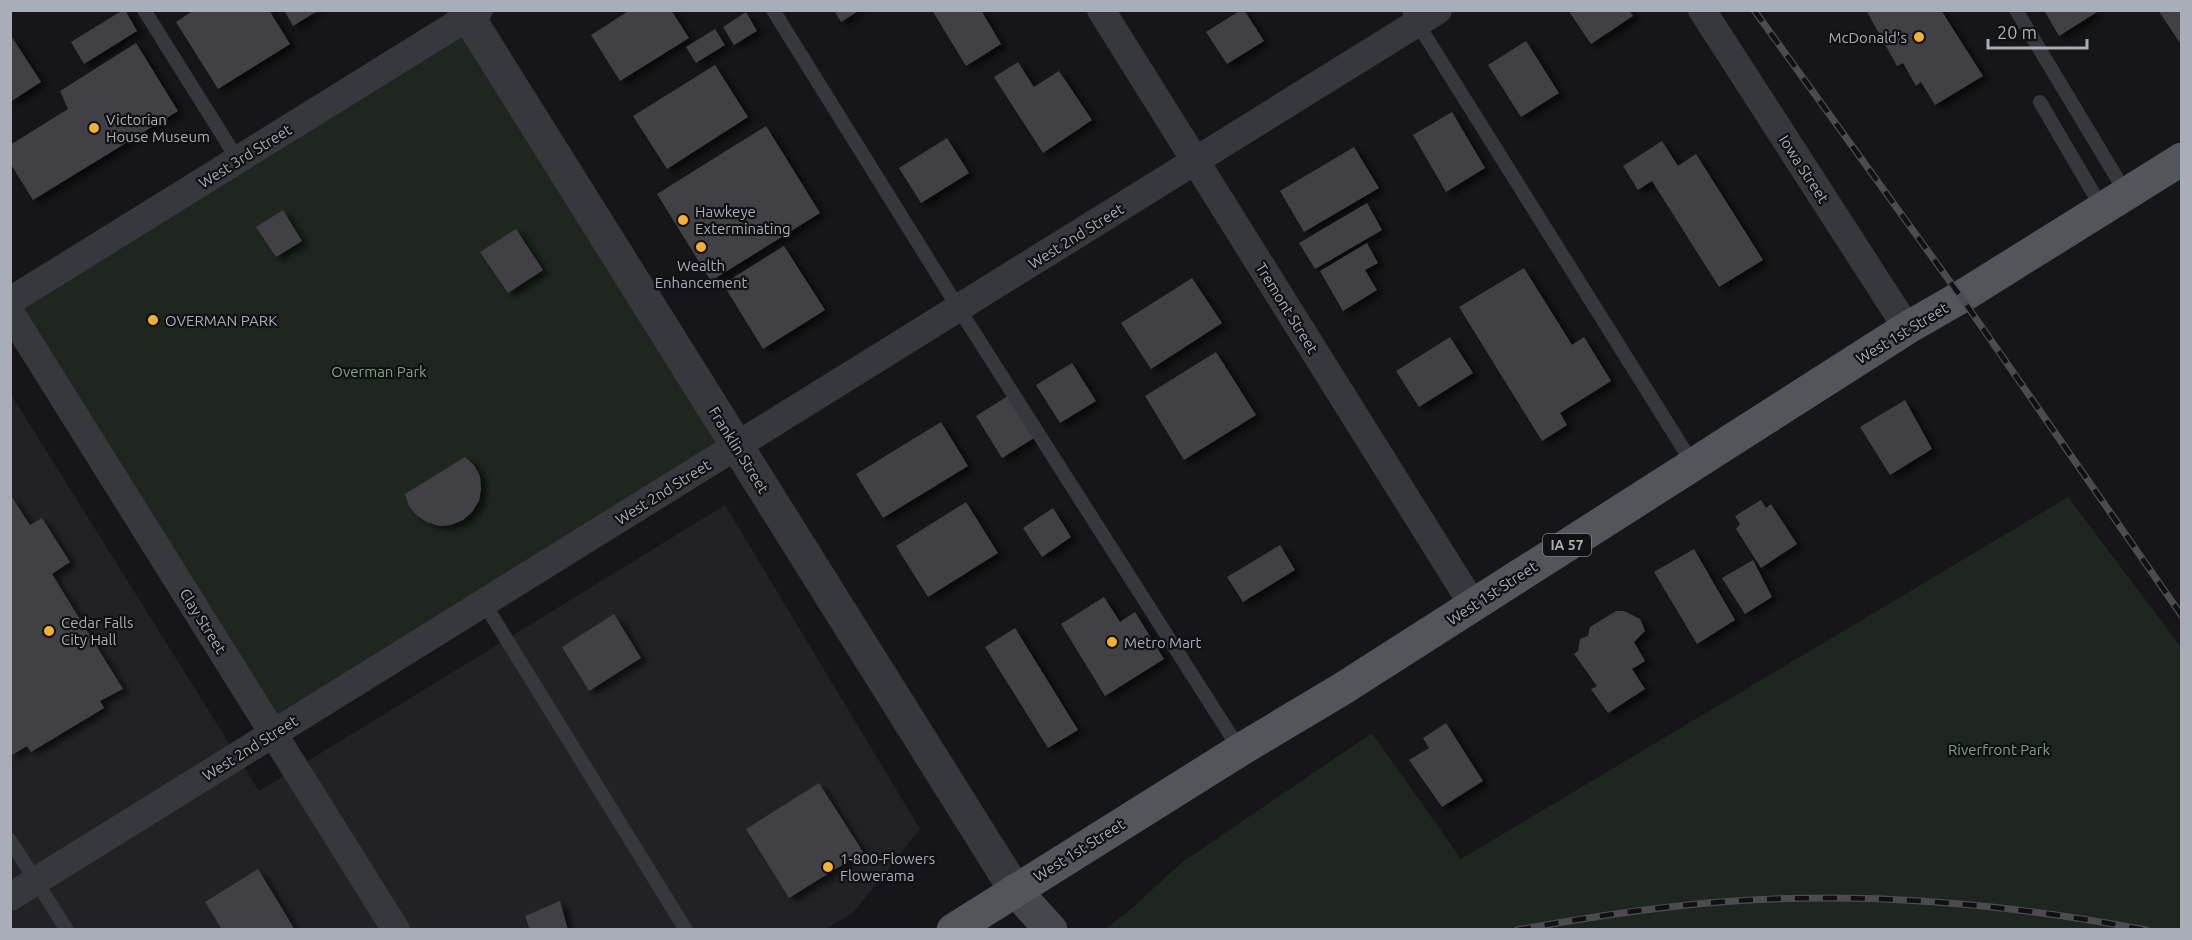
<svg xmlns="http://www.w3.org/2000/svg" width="2192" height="940" viewBox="0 0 2192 940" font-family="Ubuntu,sans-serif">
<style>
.built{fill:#222225}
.green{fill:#1e261f}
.building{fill:#404145;filter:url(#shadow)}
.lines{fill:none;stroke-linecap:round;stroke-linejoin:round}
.service{stroke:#37383d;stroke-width:14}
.minor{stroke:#37383d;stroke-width:28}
.tertiary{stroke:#37383d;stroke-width:33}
.secondary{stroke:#45474d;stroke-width:33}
.primary{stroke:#53555c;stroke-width:33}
.rail-casing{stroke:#4a4c52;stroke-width:7}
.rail{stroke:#111113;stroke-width:4.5;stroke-dasharray:14;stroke-linecap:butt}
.poi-dot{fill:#f2b134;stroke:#111113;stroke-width:2}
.labels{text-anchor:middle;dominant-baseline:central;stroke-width:4.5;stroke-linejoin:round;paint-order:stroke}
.shield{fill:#111113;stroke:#7b7e86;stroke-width:1.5}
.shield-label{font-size:14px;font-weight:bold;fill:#a8adb8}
.poi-label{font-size:15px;fill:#a8adb8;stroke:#111113;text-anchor:start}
.street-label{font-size:15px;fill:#a8adb8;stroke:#111113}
.park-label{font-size:15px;fill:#7fa381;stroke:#111113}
</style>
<defs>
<filter id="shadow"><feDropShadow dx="6" dy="4" stdDeviation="3" flood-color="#0009"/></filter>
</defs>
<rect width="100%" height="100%" fill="#161618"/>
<!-- built -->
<path class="built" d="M10,393L259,791L725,505L920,829L853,913L826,929H11Z"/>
<!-- green -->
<g class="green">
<path d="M468,17L737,446L273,734L11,301Z"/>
<path d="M2068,497L2181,647V929H1105L1129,911L1181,863L1372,733L1461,859Z"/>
</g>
<!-- building -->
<g class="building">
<path d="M123,10H125L137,31L84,64L71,42Z"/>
<path d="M194,10H269L290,44L218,89L176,22Z"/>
<path d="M284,10H319L293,26Z"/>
<path d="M630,10H671L689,38L620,81L591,35Z"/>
<path d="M834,10H860L841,22Z"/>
<path d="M932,10H981L1001,44L966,66Z"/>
<path d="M1241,10H1244L1264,41L1227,64L1206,32Z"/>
<path d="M1568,10H1629L1633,16L1591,44Z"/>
<path d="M1866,10H1941L1983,76L1935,105L1921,82L1916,86L1903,63L1897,66Z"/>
<path d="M2044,10H2095L2097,12L2059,36Z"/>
<path d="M2158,10H2182V46Z"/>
<path d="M746,12L757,31L734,45L723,27Z"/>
<path d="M715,29L725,45L696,63L686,47Z"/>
<path d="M10,34L41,82L10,102Z"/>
<path d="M1526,41L1559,93L1521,117L1488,65Z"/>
<path d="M136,43L178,111L33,200L10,163V145L68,109L60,91Z"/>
<path d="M1018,62L1034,87L1059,71L1092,120L1043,153L994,77Z"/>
<path d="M715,65L748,117L667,169L633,116Z"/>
<path d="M1452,112L1485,168L1446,192L1413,135Z"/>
<path d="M766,126L820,213L711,281L657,194Z"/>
<path d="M947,138L969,173L921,203L899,168Z"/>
<path d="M1662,141L1678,166L1696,154L1763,260L1719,287L1652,181L1638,190L1623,166Z"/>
<path d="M1354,147L1379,188L1304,232L1280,191Z"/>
<path d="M1367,203L1382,230L1315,269L1299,243Z"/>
<path d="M283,210L302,241L276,257L256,227Z"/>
<path d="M516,229L543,270L508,293L480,252Z"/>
<path d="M1367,243L1378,263L1365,270L1377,290L1343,311L1320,271Z"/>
<path d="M784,246L825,310L763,349L723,284Z"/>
<path d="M1524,268L1572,345L1584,337L1611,381L1560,413L1567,425L1542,441L1459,307Z"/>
<path d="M1192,278L1222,323L1151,369L1121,323Z"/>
<path d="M1450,337L1473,373L1419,407L1396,371Z"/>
<path d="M1216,352L1256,415L1184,460L1145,396Z"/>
<path d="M1072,363L1096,401L1060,423L1036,385Z"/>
<path d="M1008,396L1034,438L1002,458L976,416Z"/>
<path d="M1905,400L1932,449L1890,475L1860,427Z"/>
<path d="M941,422L968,466L883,518L856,474Z"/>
<path d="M465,457L474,465L480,476L481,489L479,501L472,512L463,520L451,525L439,526L427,522L416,515L409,506L405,494Z"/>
<path d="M10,494L30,525L42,518L70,562L52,574L123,689L100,701L104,708L31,752L27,746L10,756Z"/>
<path d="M1761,500L1766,508L1771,504L1797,544L1761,568L1736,529L1740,524L1735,516Z"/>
<path d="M966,502L998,553L928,597L896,546Z"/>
<path d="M1053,508L1071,537L1042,557L1023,528Z"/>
<path d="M1280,545L1295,570L1243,602L1227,577Z"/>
<path d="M1694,549L1735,620L1697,644L1654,572Z"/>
<path d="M1753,560L1772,597L1745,614L1722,578Z"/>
<path d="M1104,597L1120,622L1135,612L1164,659L1105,696L1061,624Z"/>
<path d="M1616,611H1624L1640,619L1645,631L1634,642L1645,661L1632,669L1645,689L1608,713L1591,689L1597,686L1574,654L1578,651L1580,639L1588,636L1590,627Z"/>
<path d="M614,614L641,658L589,691L562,647Z"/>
<path d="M1015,628L1078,730L1048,748L985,647Z"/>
<path d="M1446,723L1483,781L1442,807L1409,760L1429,748L1423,738Z"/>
<path d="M819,783L863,852L789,898L746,829Z"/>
<path d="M258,869L295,930H222L205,902Z"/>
<path d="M560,901L568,930H530L525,916Z"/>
</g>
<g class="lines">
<!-- service -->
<g class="service">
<path d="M144,10L238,160"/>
<path d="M773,10L959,309L1240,750"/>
<path d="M1409,10L1693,464"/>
<path d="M2016,10L2126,193"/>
<path d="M2040,102L2102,208"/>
<path d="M484,603L686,930"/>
<path d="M10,840L67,930"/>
</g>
<!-- minor -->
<g class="minor">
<path d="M1101,10L1473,605"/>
<path d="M1702,10L1907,328"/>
<path d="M10,301L479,10"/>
<path d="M10,312L396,930"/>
<path d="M10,897L1438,10"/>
</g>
<!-- tertiary -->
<path class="tertiary" d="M464,10L1015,890"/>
<!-- secondary -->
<path class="secondary" d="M1015,890L1051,930"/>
<!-- primary -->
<path class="primary" d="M953,930L1240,750L1342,689L1907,328L1961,297L2182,159"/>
<!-- rail casing -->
<g class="rail-casing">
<g id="rail">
<path d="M1754,10L1961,297L2182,616"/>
<path d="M1517,930C1589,917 1660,906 1733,901C1871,892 2010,904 2146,930"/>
</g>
</g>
<!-- rail -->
<use href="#rail" class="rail"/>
</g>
<!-- markers -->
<g class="poi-dot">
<circle cx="1919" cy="37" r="6"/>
<circle cx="94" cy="128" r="6"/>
<circle cx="683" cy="220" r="6"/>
<circle cx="701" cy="247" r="6"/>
<circle cx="153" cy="320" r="6"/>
<circle cx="49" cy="631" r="6"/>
<circle cx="1112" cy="642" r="6"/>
<circle cx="828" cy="867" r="6"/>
</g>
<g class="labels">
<!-- shield labels -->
<rect class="shield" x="1543" y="534" width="48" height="22" rx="4.5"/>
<g class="shield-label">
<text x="1567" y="545">IA 57</text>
</g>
<!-- poi labels -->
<g class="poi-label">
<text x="1907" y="37" text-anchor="end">McDonald's</text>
<text x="106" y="119">Victorian<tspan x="106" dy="17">House Museum</tspan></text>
<text x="695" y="211">Hawkeye<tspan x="695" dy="17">Exterminating</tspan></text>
<text x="701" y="265" text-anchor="middle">Wealth<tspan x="701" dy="17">Enhancement</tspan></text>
<text x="165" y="320">OVERMAN PARK</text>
<text x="61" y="622">Cedar Falls<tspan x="61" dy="17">City Hall</tspan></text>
<text x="1124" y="642">Metro Mart</text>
<text x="840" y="858">1-800-Flowers<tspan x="840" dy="17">Flowerama</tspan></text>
</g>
<!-- street labels -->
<g class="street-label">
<text transform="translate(245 156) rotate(-32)">West 3rd Street</text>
<text transform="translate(1804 169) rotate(57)">Iowa Street</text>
<text transform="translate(1076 236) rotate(-32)">West 2nd Street</text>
<text transform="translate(1287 308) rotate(58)">Tremont Street</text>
<text transform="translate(1902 333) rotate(-31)">West 1st Street</text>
<text transform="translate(739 450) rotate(58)">Franklin Street</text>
<text transform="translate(663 492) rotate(-32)">West 2nd Street</text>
<text transform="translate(1492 593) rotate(-33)">West 1st Street</text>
<text transform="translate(203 621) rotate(58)">Clay Street</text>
<text transform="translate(250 748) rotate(-32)">West 2nd Street</text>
<text transform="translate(1079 850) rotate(-32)">West 1st Street</text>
</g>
<!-- park labels -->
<g class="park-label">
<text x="379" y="371">Overman Park</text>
<text x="1999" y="749">Riverfront Park</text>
</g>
</g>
<!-- border -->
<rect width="2192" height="940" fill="none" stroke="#a8adb8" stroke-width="24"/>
<!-- scale -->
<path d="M1988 39v9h99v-9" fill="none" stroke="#a8adb8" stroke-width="3"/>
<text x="1997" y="39" font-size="18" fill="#a8adb8" stroke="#111113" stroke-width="4.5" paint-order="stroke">20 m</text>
</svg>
